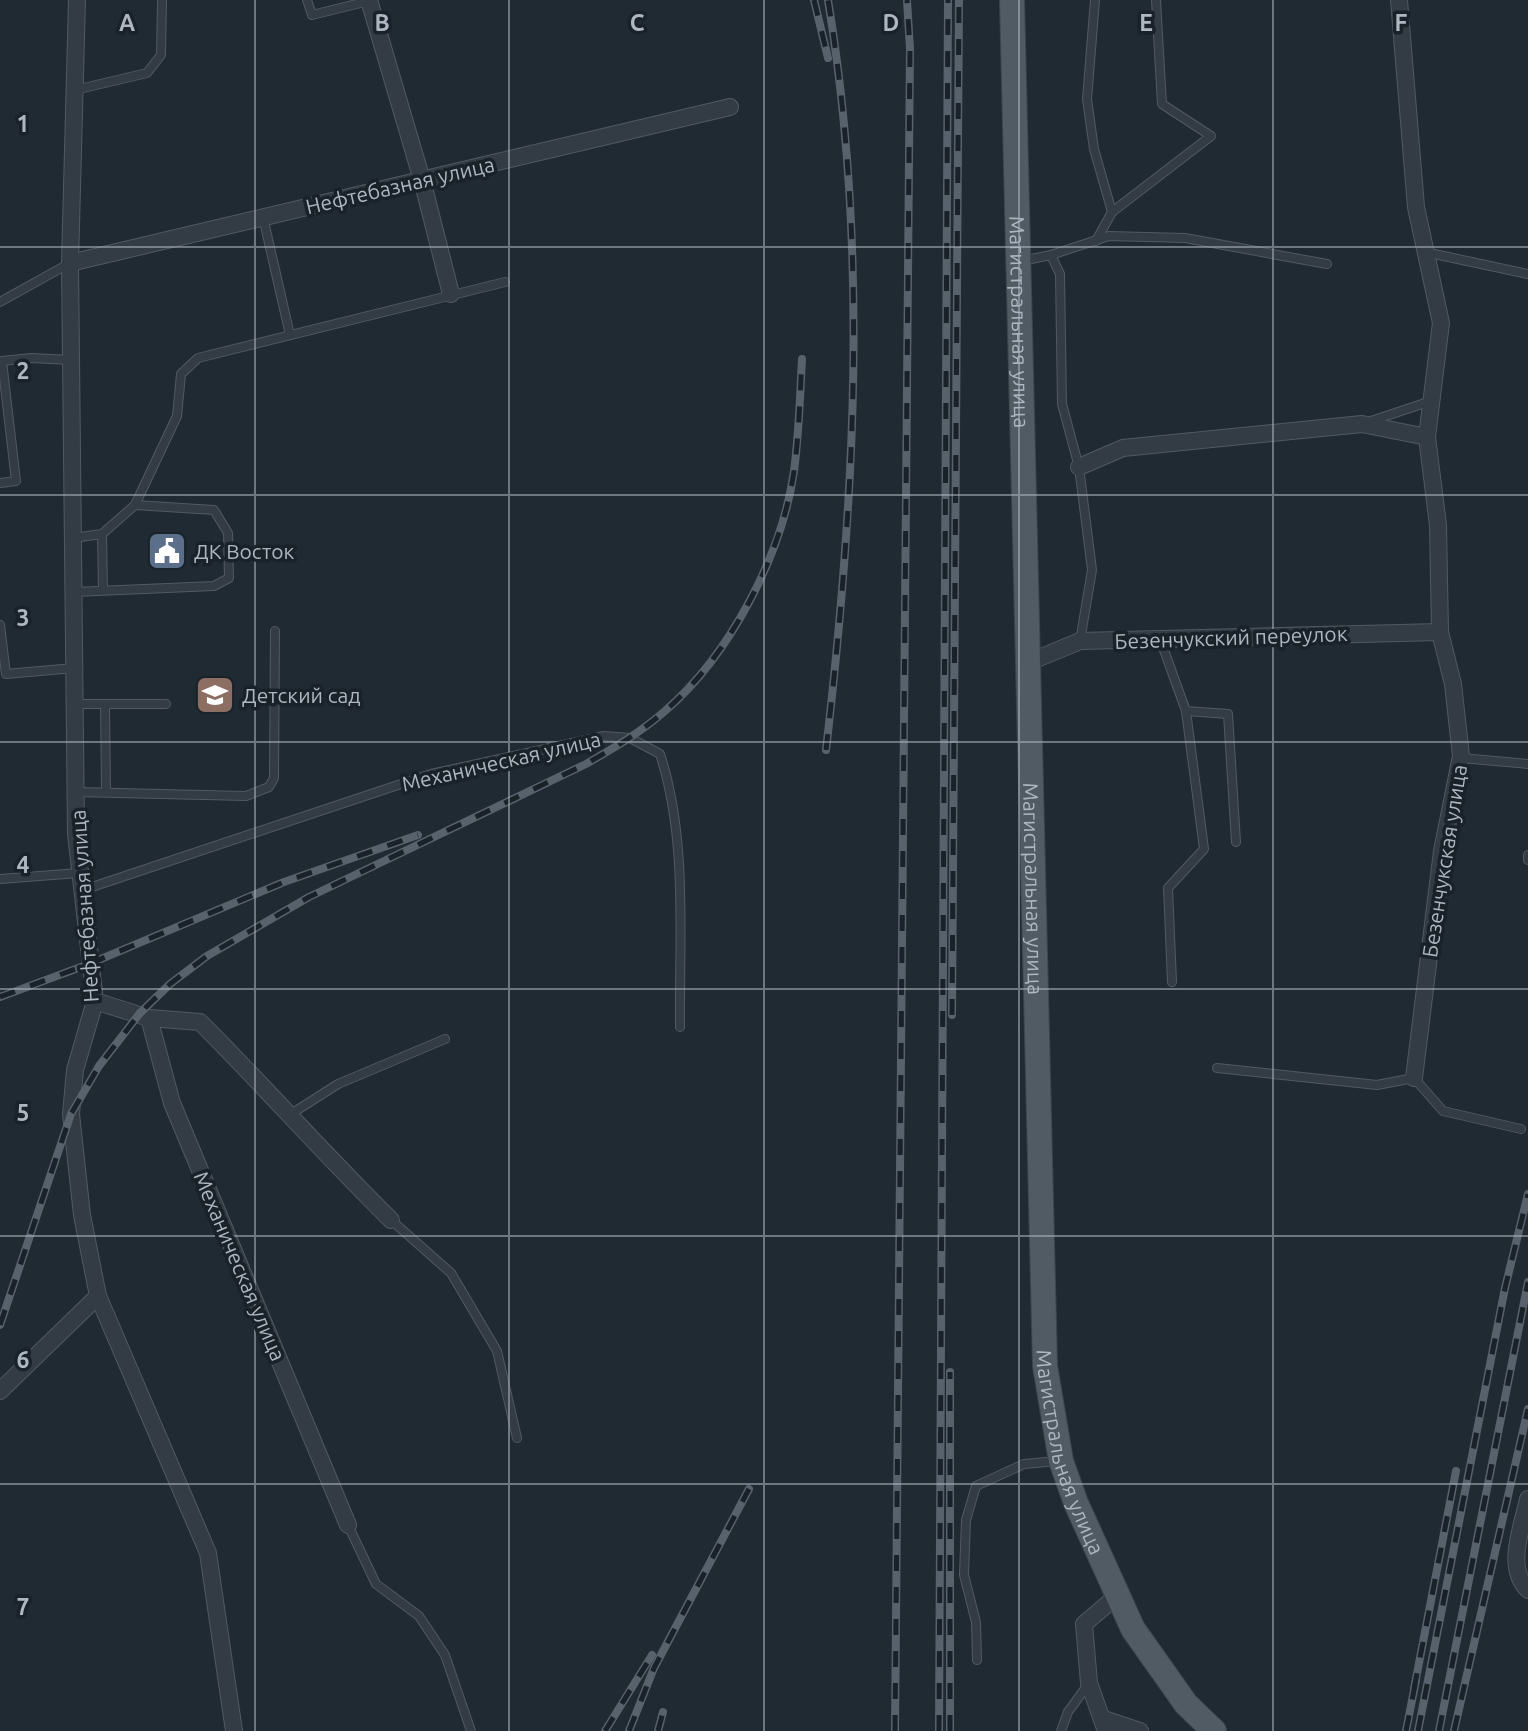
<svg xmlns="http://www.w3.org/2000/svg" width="1528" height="1731" viewBox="0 0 1528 1731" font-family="Ubuntu,sans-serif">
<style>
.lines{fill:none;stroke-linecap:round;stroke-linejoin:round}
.lane-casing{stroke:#515a62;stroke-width:10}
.street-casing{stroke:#515a62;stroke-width:18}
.primary-casing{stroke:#3d454e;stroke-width:26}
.lane{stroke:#333c44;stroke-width:8}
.street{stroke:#333c44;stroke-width:16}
.primary{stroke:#515b64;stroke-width:24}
.rail-casing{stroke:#57626d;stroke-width:8}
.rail{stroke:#192129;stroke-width:5;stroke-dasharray:16;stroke-linecap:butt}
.grid{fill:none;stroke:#adb7c1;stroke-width:2;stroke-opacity:0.55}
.labels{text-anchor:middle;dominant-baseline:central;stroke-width:7;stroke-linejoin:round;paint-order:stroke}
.street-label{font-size:21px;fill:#adb7c1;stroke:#192129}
.poi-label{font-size:21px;fill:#adb7c1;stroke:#192129;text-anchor:start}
.grid-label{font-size:23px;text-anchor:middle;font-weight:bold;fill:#adb7c1;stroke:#192129;stroke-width:7;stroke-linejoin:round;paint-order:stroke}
</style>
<rect width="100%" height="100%" fill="#202a33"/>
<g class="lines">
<!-- lane casing -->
<g class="lane-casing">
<g id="lane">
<path d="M307,0L312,15L369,1"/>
<path d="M1095,0L1087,99L1094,149L1112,212L1096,241"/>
<path d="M75,90L147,73L161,55L162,0"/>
<path d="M1112,212L1211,136L1162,104L1156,0"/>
<path d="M263,217L290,335"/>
<path d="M1425,252L1528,274"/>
<path d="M1051,255L1109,236L1185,238L1327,264"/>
<path d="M1021,261L1051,255L1060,274L1062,404L1079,467L1092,570L1080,641"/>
<path d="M0,302L70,263"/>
<path d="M1368,422L1431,401"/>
<path d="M0,483L16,481L2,361L31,358L71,360"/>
<path d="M102,534L103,590"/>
<path d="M73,538L102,534L135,505L177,416L181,374L198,358L505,282"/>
<path d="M74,592L214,586L229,578L228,533L214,510L135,505"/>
<path d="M0,625L6,674L74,668"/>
<path d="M1160,639L1186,711L1204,849L1168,888L1172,982"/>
<path d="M75,704H166"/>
<path d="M105,704L106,792"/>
<path d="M1186,711L1228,714L1236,842"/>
<path d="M1461,758L1528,764"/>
<path d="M76,792L246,796L269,787L274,778L275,631"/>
<path d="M1528,860V855"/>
<path d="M0,879L79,873"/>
<path d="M83,890L431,774L604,736L630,738L660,754C688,840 679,937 680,1027"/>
<path d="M1217,1068L1377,1085L1414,1078L1443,1111L1521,1129"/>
<path d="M291,1114L338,1084L445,1039"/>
<path d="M391,1220L451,1273L497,1351L517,1438"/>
<path d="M348,1525L376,1584L419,1616L445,1655L471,1731"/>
<path d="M977,1660L976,1622L964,1575L966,1520L976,1486L1024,1464L1058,1461"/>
<path d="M1061,1731L1068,1712L1089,1683"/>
</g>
</g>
<!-- street casing -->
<g class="street-casing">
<g id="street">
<path d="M77,0L70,263L76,834L95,1001L75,1070L71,1114L82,1215L98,1296L208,1553L234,1731"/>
<path d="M369,0L422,180L451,294"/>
<path d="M1399,0L1416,207L1441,323L1427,437L1438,525L1440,632L1453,684L1461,756L1442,851L1414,1078"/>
<path d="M70,263L730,107"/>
<path d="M1079,467L1123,448L1362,424L1427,437"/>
<path d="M1027,663L1080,641L1440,632"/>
<path d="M95,1001L149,1018L172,1103L348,1525"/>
<path d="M149,1018L200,1022C265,1087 326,1156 391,1220"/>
<path d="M0,1391L98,1296"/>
<path d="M1528,1499C1522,1528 1505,1567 1528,1590"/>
<path d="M1104,1719L1140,1731"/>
<path d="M1106,1731L1089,1683L1084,1624L1118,1595"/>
</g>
</g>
<!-- primary casing -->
<g class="primary-casing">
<g id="primary">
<path id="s1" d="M1012,0L1045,1366L1061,1461L1076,1503L1133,1629L1186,1704L1214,1731"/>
</g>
</g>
<!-- lane -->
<use href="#lane" class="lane"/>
<!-- street -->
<use href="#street" class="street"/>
<!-- primary -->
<use href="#primary" class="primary"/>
<!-- rail casing -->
<g class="rail-casing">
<g id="rail">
<path d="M814,0L828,58"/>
<path d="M826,750C855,500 869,249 828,0"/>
<path d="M0,997L89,964L284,882L418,835"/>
<path d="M952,1015L959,0"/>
<path d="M0,1325L71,1114L99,1066L140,1013L170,984L207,956L309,897L586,764C614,748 641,732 665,711C730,655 782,555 794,471C799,434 800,396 802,359"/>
<path d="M1414,1689L1456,1471"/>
<path d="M605,1731L652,1655"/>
<path d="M629,1731L654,1668L749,1489"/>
<path d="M658,1731L663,1712"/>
<path d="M895,1731L910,49L907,0"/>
<path d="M939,1731L948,0"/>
<path d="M950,1731V1372"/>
<path d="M1406,1731L1416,1680"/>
<path d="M1418,1731L1505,1288L1528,1194"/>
<path d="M1439,1731L1528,1282"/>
<path d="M1454,1731L1528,1409"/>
</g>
</g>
<!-- rail -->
<use href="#rail" class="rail"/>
</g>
<!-- grid -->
<path class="grid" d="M255,0V1731M509,0V1731M764,0V1731M1019,0V1731M1273,0V1731M0,247H1528M0,495H1528M0,742H1528M0,989H1528M0,1236H1528M0,1484H1528"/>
<!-- icons -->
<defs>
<g id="civic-square" transform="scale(2.0125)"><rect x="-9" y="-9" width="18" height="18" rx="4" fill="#5c6f8a" stroke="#192129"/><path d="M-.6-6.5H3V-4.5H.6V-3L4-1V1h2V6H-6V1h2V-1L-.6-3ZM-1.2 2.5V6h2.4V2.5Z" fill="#fff"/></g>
<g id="school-square" transform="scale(2.0125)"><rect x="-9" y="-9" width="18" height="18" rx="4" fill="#8d6e63" stroke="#192129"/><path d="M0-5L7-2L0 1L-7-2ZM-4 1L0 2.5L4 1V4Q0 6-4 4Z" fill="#fff"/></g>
</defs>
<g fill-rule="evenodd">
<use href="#civic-square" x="167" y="551"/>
<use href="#school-square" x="215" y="695"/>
</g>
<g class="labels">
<!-- street labels -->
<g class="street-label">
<text transform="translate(400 185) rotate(-13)">Нефтебазная улица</text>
<text stroke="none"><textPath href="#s1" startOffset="322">Магистральная улица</textPath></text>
<text transform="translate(1231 637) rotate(-2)">Безенчукский переулок</text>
<text transform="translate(501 761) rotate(-13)">Механическая улица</text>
<text transform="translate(1444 861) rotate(-81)">Безенчукская улица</text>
<text stroke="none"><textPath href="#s1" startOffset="889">Магистральная улица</textPath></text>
<text transform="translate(84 906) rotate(-94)">Нефтебазная улица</text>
<text transform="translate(240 1266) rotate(67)">Механическая улица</text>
<text stroke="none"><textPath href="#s1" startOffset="1456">Магистральная улица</textPath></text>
</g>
<!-- poi labels -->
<g class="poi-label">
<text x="194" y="551">ДК Восток</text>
<text x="242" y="695">Детский сад</text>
</g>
</g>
<g class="grid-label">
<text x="127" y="31">A</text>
<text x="382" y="31">B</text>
<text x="637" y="31">C</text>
<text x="891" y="31">D</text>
<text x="1146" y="31">E</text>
<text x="1401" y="31">F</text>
<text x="23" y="132">1</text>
<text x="23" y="379">2</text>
<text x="23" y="626">3</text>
<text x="23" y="873">4</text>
<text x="23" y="1121">5</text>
<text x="23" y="1368">6</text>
<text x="23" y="1615">7</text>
</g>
</svg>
